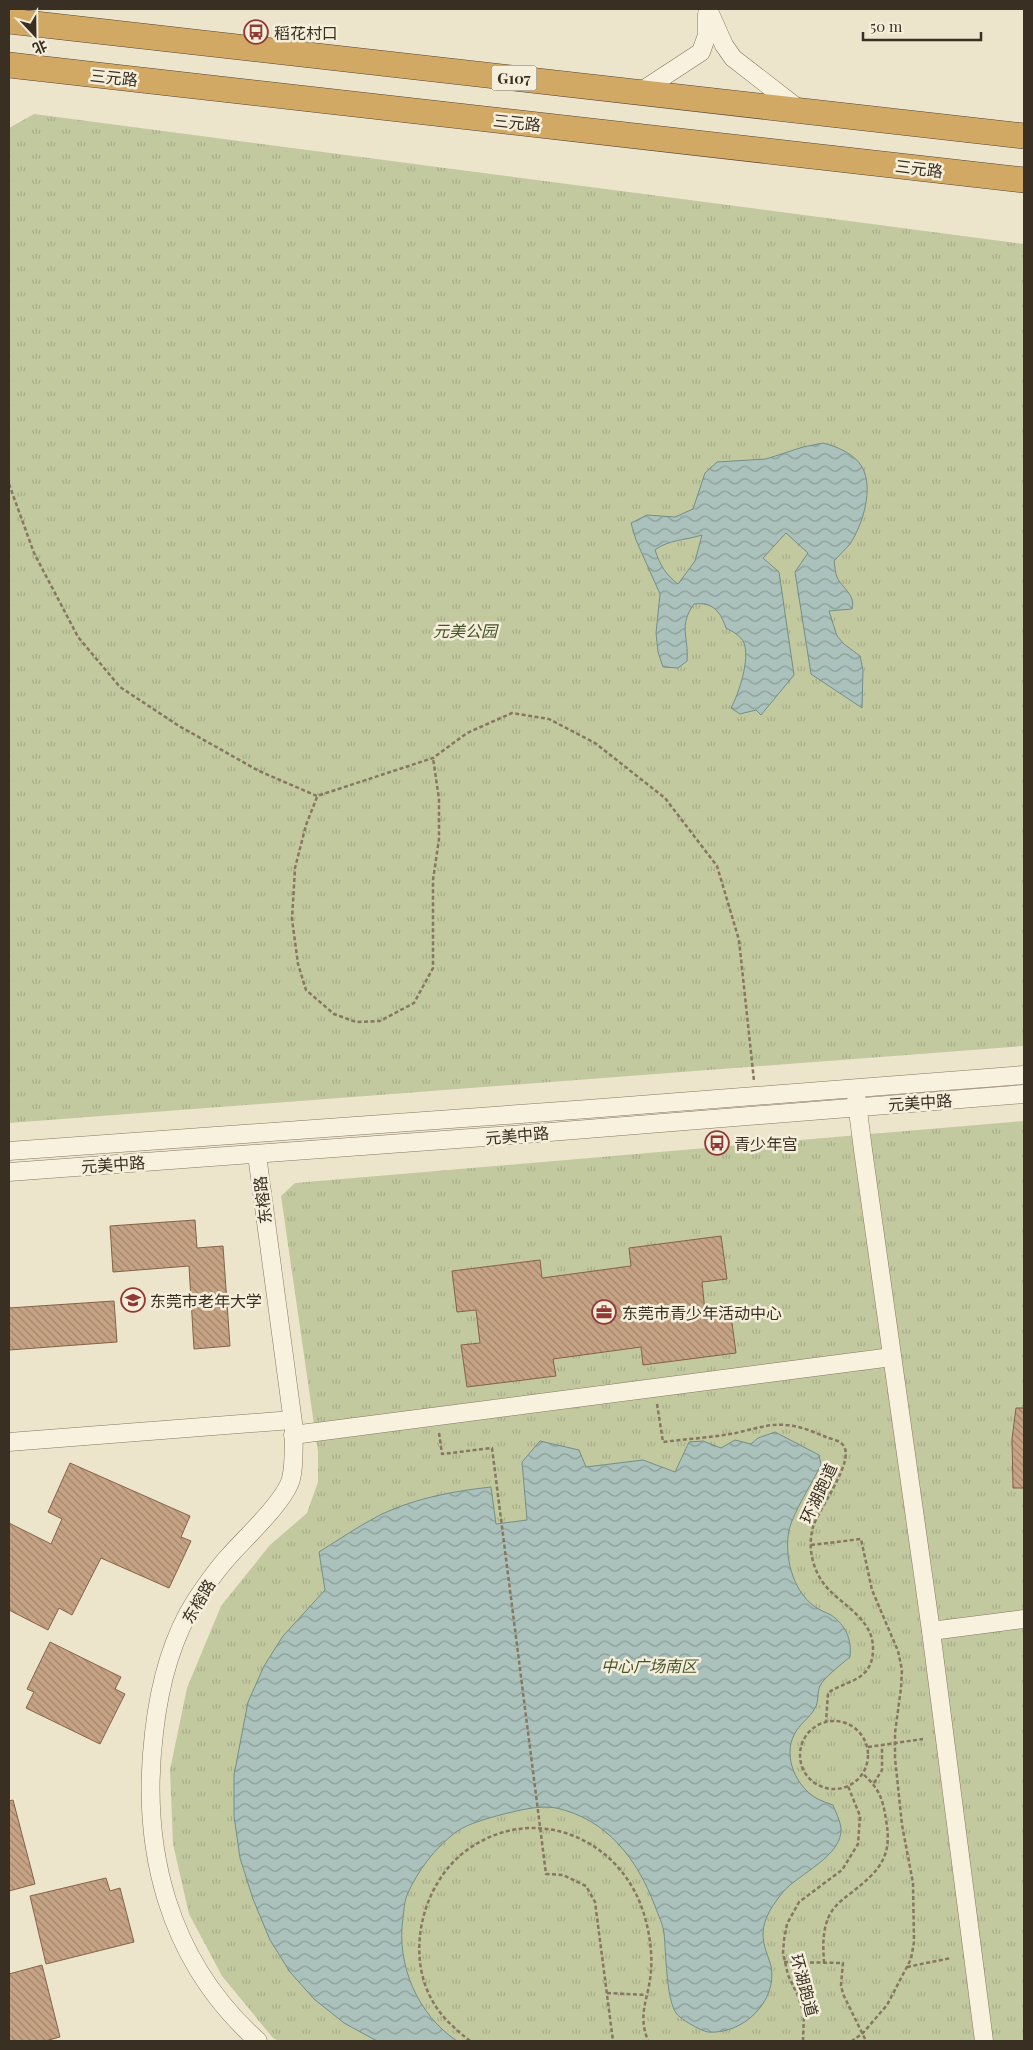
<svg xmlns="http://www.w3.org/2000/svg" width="1033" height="2050" viewBox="0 0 1033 2050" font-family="'Playfair Display','Noto Sans SC',serif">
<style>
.park{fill:url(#park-tufts)}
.water{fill:url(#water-waves);stroke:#728f89;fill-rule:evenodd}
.building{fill:url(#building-back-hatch);stroke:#846348}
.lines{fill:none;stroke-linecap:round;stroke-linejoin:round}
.minor-casing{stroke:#877760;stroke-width:19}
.highway-casing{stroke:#564534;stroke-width:26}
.path{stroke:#877760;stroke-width:2.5;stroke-dasharray:4 2.5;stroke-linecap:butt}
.minor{stroke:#f7f1de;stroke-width:18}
.highway{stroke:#d2a865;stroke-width:25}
.labels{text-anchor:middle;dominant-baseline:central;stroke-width:5;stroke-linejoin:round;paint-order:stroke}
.shield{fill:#f4eeda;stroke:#716859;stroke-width:1}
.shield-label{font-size:15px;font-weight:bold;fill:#392f22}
.poi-label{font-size:16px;fill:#392f22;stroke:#f4eeda;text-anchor:start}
.street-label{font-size:16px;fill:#392f22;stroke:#f4eeda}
.park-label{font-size:16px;font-style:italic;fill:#47542b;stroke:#f4eeda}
</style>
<defs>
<pattern id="park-tufts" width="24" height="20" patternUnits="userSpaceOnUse" patternTransform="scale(1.25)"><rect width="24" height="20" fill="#c2c99f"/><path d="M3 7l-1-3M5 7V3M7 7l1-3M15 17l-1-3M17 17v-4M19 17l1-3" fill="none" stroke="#a7ad89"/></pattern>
<pattern id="water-waves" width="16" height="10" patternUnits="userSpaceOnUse" patternTransform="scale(1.25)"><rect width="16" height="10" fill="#abc1bb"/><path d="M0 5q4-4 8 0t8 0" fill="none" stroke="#8c9d98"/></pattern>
<pattern id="building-back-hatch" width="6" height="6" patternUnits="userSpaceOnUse" patternTransform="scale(1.25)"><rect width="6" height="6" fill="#c6a384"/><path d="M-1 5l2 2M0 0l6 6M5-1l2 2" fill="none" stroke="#a2856c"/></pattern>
</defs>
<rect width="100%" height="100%" fill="#ece4cb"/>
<!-- park -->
<g class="park">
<path d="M34,114L1024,244V1046L9,1123V128Z"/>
<path d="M1024,1121V2041H279L273,2038L222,1976L189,1914L173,1844L170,1770L187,1688L221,1606L270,1545L307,1513L318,1482V1452L281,1196L295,1183Z"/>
</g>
<!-- water -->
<g class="water">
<path d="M823,443C836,446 855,454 862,467C874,488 863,524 850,544C845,550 839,555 834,561C835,566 835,573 837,577C842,588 856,595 852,609L829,611L837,636L844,644L860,656L863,670L862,708L811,674L795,572L808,553L786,533L763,558L779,572L794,675L761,715L756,710L740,714L731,708C739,693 750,660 744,643C741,636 732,631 726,628C720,611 713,602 694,604C678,626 689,637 687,661L678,668L663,667L658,652L656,633L660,594L636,540L631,523L647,515L675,517L693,509L705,473L717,462L766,459L803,447ZM702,535L695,561L678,584C666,575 660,565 655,550C667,540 687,540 702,535Z"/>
<path d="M775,1432L819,1455L821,1465C813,1481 793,1513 789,1530C784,1555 792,1590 814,1606C819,1610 825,1612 831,1615C846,1625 852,1640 850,1657C843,1663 823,1678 820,1686C817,1692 819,1702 815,1708C810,1718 799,1724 794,1735C783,1757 796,1786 816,1798C821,1801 828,1803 833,1805C836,1813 840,1820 841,1828C843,1856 798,1874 783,1892C773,1905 763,1918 763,1934C763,1946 768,1955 771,1966C778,2002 742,2035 708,2032C701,2031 680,2019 676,2013C666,1998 666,1952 664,1933C663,1924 658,1915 655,1906C637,1859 607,1819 556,1808C540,1805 520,1810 504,1814C489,1818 469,1823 456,1832C435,1848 418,1870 407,1895C404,1902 404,1911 403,1918C396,1965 418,2015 457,2041H377L344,2023L314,1999L290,1972L270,1940L253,1899L240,1858L234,1816V1775L248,1702L264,1666L283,1636L325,1590L319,1552C340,1539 360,1525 382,1514C416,1498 454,1491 491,1487L496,1524L527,1520L522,1462L540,1441L579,1450L586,1467L643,1460L675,1472L689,1442L703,1441L721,1448L735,1440L751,1444L758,1438Z"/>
</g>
<!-- building -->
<g class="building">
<path d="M195,1220L197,1248L223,1246L230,1346L194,1349L189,1266L113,1272L110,1226Z"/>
<path d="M721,1236L727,1279L702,1282L705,1311L730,1308L736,1353L643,1365L641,1347L553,1359L556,1376L467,1387L461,1345L480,1343L476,1310L457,1312L452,1271L540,1260L542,1278L631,1266L629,1248Z"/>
<path d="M114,1301L117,1342L9,1350V1308Z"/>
<path d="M1016,1408H1024V1488H1013L1012,1439Z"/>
<path d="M70,1463L190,1516L181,1537L191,1541L169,1588L101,1558L72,1615L59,1608L48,1630L9,1610V1523L51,1544L62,1519L48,1512Z"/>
<path d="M50,1642L121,1677L115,1689L125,1694L100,1744L26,1708L34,1692L27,1689Z"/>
<path d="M13,1800L35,1884L9,1891V1801Z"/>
<path d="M106,1878L110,1891L120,1888L134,1942L46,1964L30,1896Z"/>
<path d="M42,1965L60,2037L45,2041H9V1974Z"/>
</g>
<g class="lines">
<!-- minor casing -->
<g class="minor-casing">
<g id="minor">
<path d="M708,9L724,45L733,58L800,110"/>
<path d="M640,92L701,52L707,35V14"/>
<path d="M856,1095L863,1150L931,1631L984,2041"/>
<path d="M9,1151C347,1128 686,1102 1024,1075"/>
<path d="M257,1155L294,1430C293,1447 295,1463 291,1479C285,1501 246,1537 230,1555C217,1569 206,1585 196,1600C171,1639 159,1688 154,1733C140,1849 168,1961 258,2041"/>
<path d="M9,1172L525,1134L1024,1094"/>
<path d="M293,1435L892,1357"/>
<path d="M9,1442L292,1420"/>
<path d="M931,1631L1024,1619"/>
</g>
</g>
<!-- highway casing -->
<g class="highway-casing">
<g id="highway">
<path d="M9,21L1024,136"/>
<path d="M9,65L1024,180"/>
</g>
</g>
<!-- path -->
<g class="path">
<path d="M9,484L34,553L78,637L120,687L179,726L259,771L317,796L433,758L467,733L512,713L549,719L595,743L665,798L717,866L739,940L754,1081"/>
<path d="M317,797L306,825L295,868L292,919L298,964L306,990L334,1014L356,1022L380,1021L414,1003L433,968V880L439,839V799L433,758"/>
<path d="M657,1404L663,1442C685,1439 708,1438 730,1434C749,1431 767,1423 786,1425C800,1426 814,1432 826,1437C831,1439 839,1440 843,1445C856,1460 819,1508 813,1527C807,1549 813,1573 829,1590C846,1607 873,1621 873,1648C873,1656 872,1663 867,1670C858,1682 840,1684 828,1693L826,1722"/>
<path d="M439,1433L442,1454L492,1448L546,1874L563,1875L586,1886L595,1902L613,2041"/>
<path d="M811,1545L861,1539L872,1590L898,1651L902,1670L901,1688L895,1733V1758L902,1825L913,1883L914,1942L911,1959L887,2005L863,2033L852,2041"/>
<circle cx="834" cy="1755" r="34"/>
<path d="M868,1747L923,1739"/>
<path d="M874,1783L882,1770V1745"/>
<path d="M784,1962L843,1963L841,1985L843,1994L866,2041"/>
<path d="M824,1963C823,1946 822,1930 830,1914C835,1905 843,1899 851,1893C879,1871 893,1857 886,1820C883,1799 879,1788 863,1774"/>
<path d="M907,1967L951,1958"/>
<path d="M607,1993L646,1995"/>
<path d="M470,2041C455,2029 441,2017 432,2000C405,1952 423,1882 467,1850C526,1807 604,1830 636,1894C647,1916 653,1947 651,1971C649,1999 637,2012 648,2041"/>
<path d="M803,2041L804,2014L798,1996L788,1975L783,1953L784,1940L787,1924L799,1902L842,1870L858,1844L860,1816L848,1786"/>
</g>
<!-- minor -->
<use href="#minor" class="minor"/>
<!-- highway -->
<use href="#highway" class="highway"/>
</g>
<!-- icons -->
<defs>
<g id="bus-ring" transform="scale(1.25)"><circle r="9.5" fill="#f4eeda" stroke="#913a35" stroke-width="1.5"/><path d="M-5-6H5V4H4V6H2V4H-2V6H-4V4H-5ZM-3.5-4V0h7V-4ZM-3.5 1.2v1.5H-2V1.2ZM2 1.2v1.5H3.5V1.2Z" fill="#913a35"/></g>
<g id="school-ring" transform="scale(1.25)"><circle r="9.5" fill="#f4eeda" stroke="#913a35" stroke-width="1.5"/><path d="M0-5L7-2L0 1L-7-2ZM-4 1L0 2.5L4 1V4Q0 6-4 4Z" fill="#913a35"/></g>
<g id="office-ring" transform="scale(1.25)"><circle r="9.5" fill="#f4eeda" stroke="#913a35" stroke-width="1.5"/><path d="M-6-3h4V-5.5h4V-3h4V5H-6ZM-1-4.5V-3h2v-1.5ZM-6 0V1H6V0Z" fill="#913a35"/></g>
</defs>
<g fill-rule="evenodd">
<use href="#bus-ring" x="256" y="32"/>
<use href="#bus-ring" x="717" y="1143"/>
<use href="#school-ring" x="133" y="1300"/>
<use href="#office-ring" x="604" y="1312"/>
</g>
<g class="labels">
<!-- shield labels -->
<rect class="shield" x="491.5" y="65.5" width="45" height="25" rx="4"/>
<g class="shield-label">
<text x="514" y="78">G107</text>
</g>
<!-- poi labels -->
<g class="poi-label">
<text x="274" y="32">稻花村口</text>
<text x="734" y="1143">青少年宫</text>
<text x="150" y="1300">东莞市老年大学</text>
<text x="622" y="1312">东莞市青少年活动中心</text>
</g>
<!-- street labels -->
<g class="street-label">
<text transform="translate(114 77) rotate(6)">三元路</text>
<text transform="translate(517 122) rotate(6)">三元路</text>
<text transform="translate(919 168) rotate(7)">三元路</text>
<text transform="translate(920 1102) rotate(-4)">元美中路</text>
<text transform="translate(517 1135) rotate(-5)">元美中路</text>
<text transform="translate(113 1164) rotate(-4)">元美中路</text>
<text transform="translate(262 1200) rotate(-97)">东榕路</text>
<text transform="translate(818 1493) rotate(-65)">环湖跑道</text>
<text transform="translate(198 1601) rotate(-59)">东榕路</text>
<text transform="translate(805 1985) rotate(75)">环湖跑道</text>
</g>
<!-- park labels -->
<g class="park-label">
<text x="465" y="630">元美公园</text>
<text x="649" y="1665">中心广场南区</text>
</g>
</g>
<!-- border -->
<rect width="1033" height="2050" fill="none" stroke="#392f22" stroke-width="20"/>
<!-- north arrow -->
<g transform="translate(35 35) rotate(158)" stroke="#f4eeda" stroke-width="4" paint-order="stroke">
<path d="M0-4L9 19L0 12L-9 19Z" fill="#392f22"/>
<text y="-8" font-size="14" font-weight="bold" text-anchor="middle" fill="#392f22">北</text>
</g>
<!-- scale -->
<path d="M863 32v8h118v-8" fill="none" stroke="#392f22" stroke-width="2.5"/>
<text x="870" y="32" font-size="15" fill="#392f22" stroke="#f4eeda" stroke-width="4" paint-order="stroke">50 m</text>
</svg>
